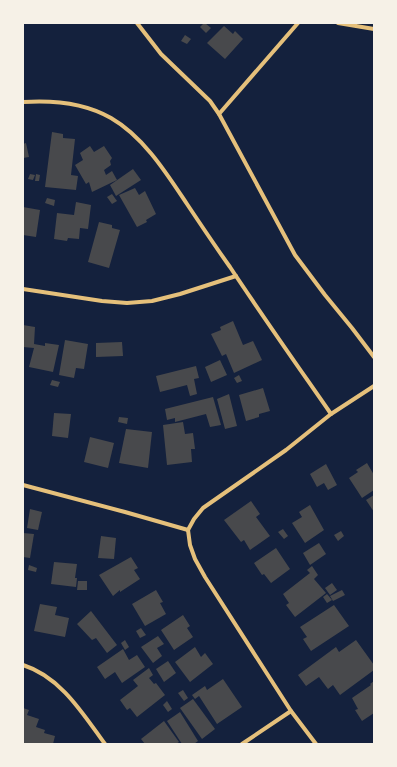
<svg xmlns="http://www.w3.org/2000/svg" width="397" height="767" viewBox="0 0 397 767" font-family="Bitter,serif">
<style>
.building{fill:#48494c}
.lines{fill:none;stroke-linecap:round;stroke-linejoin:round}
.minor{stroke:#e5c07b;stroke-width:4}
</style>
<rect width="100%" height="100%" fill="#14213d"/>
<!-- building -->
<g class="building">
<path d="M204,23H205L211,28L206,33L200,27Z"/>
<path d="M224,26L233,34L235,31L243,39L225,59L207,43Z"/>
<path d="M185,35L191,39L187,44L181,41Z"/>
<path d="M52,132L63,134V138L75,139L71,175L78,176L76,190L45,187Z"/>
<path d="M26,143L29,157L23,158V144Z"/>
<path d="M90,146L94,152L104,146L112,158L110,161L111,165L104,170L106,175L112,171L117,180L92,192L89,182L86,184L75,165L83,160L80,153Z"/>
<path d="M133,169L141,180L116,196L110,185Z"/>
<path d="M30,174L35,175L33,180L28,179Z"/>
<path d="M36,174L40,175L39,181H35Z"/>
<path d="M135,188L139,195L145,191L156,214L146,220L147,222L137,227L119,195Z"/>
<path d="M112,194L117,201L112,204L107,197Z"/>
<path d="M47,198L55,200L54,206L45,203Z"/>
<path d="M76,202L91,205L88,229L80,228L79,239L68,238L67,241L54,239L57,213L74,215Z"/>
<path d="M23,207L40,210L36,237L23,235Z"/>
<path d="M99,222L112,225V228L120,230L109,268L88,262Z"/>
<path d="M233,321L243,345L253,341L262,360L234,373L226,354L222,356L211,334L221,330L220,327Z"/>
<path d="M23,325L35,327L34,344L45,346V343L59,345L53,372L29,367L34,348L23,347Z"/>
<path d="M65,340L88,344L84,369L76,368L74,378L59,375Z"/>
<path d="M122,342L123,356L96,357V343Z"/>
<path d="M220,360L227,375L211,382L205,367Z"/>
<path d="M196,366L199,378L194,379L197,394L190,396L187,385L160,392L156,376Z"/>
<path d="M239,375L242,381L237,383L234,378Z"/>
<path d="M52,380L60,382L58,387L50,385Z"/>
<path d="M263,388L270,411L259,414V417L246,421L239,395Z"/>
<path d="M229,394L237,426L225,429L217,399Z"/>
<path d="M213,397L221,425L210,427L206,414L175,422V418L167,420L165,409Z"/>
<path d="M54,413L71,414L68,438L52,436Z"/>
<path d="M119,417L128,418L127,424L118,422Z"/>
<path d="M183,422L185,434L193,433L195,449H191L192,462L167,465L163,425Z"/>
<path d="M126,429L152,432L148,468L119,463Z"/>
<path d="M90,437L114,443L108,468L84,462Z"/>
<path d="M367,463L374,475V490L362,498L349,478L358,472L356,470Z"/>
<path d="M326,464L337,485L328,490L324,483L317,487L310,474Z"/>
<path d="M374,495V512L366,500Z"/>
<path d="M251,501L260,514L256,517L270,536L250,550L244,540L241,542L224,520Z"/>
<path d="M310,505L324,530L305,543L292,523L302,517L299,512Z"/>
<path d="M30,509L42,512L38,530L27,528Z"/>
<path d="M283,529L288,536L284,539L278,532Z"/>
<path d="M341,531L344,536L338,541L334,535Z"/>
<path d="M23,533L34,534L30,558L23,557Z"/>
<path d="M101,536L116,538L114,559L98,558Z"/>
<path d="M319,543L326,554L310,565L303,553Z"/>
<path d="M276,548L290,569L271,583L264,574L262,575L254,563Z"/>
<path d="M131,557L138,568L134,570L140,579L120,592V590L113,596L99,575Z"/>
<path d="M54,562L77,564L75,578H77L76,587L51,584Z"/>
<path d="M29,565L37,568L36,572L28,570Z"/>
<path d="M312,566L318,575L314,579L326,593L295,617L286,605L289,603L283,594L310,573L307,570Z"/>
<path d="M78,581H87V590H77Z"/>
<path d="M332,583L337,590L330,595L325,588Z"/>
<path d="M156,590L163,602L160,603L166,614L145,626L132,604Z"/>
<path d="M342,590L345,595L333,601L330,596Z"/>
<path d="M327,594L332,600L327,603L323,597Z"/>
<path d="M40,604L57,607L55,615L69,618L65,637L34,631Z"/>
<path d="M334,605L349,626L311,651L303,639L307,637L300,627Z"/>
<path d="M91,611L117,645L107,653L96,638L92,640L77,624Z"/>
<path d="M183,615L190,626L187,628L193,637L174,650L161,630Z"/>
<path d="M141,628L146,635L140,638L136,631Z"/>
<path d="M158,636L164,644L157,648L162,656L153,663L141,647Z"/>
<path d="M125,640L129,647L125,650L121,643Z"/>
<path d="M356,640L374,665V670L340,695L333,685L328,689L319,677L306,686L298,675L336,647L339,652Z"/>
<path d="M195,647L201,657L205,653L213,664L190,682L175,662Z"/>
<path d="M123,649L129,660L137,655L145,667L122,683L115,672L105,679L97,667Z"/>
<path d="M168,661L176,673L164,682L156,669Z"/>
<path d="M149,668L153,675L149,678L154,684L156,683L165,695L137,717L130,708L127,710L120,700L138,686L133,680Z"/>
<path d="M223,679L242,707L217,724L199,696L195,699L192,695L205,686L207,690Z"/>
<path d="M374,681V713L362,721L355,710L358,709L352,698L371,685L370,684Z"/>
<path d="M183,690L188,698L184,701L178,693Z"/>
<path d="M193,699L215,729L202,739L180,708Z"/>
<path d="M167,701L172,709L168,712L163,705Z"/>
<path d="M23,708L29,710L27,715L39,719L36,727L45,730L44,733L55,736L53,744H23Z"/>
<path d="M180,712L198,741L194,744H182L167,721Z"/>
<path d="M164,721L179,742L176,744H145L141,739Z"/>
</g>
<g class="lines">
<!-- minor -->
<g class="minor">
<path d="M137,23L161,54L210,101L219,114L295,255L325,295L352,328L374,357"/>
<path d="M338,23L374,29"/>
<path d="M23,102C53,100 85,103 111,118C144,137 167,174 187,204C201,225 215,246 230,267C263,317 297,365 331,414"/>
<path d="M219,114L298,23"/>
<path d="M23,289L102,301L127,303L152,301L180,294L236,276"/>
<path d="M23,485L125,512L188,530"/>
<path d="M188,530L190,545L195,559L205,577L291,711L316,744"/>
<path d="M188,530L194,519L203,508L286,450L331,414L374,386"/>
<path d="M23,665C61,677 83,714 105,744"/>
<path d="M242,744L291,711"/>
</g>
</g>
<!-- border -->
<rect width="397" height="767" fill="none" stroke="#f6f1e7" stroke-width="48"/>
</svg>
